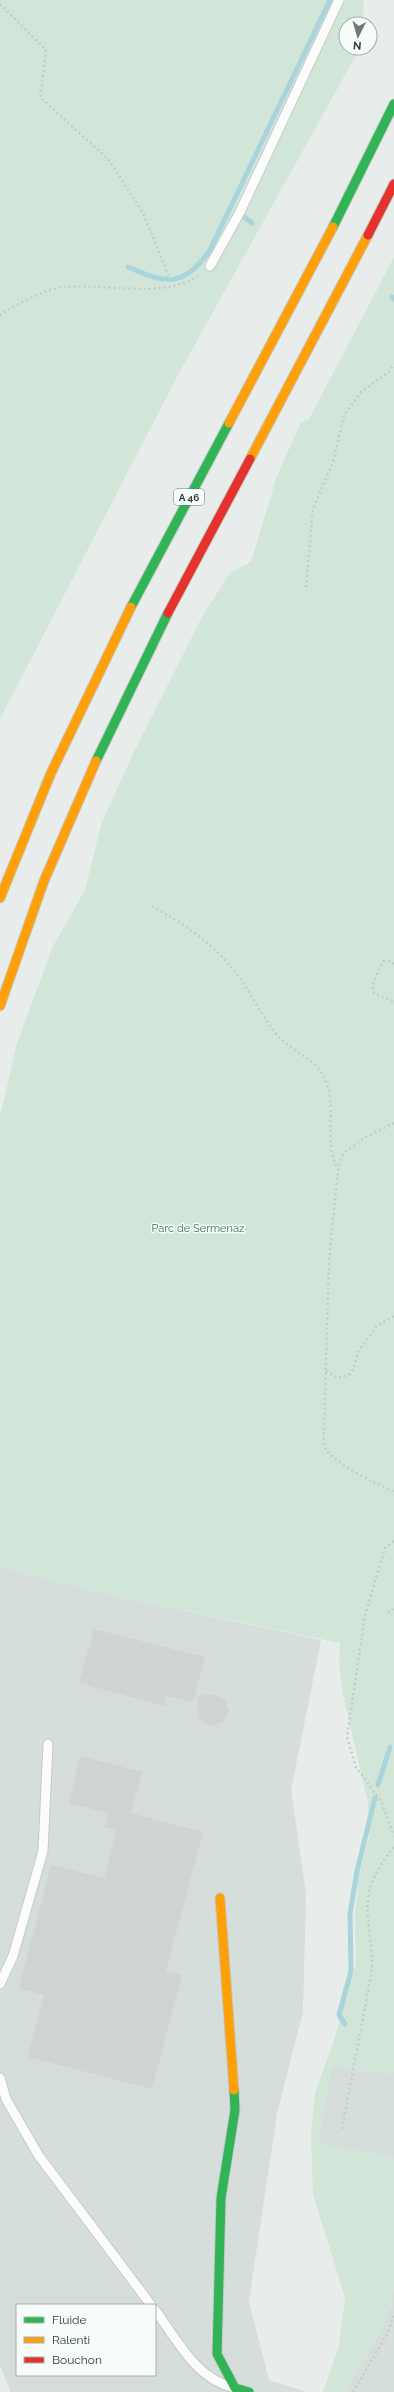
<svg xmlns="http://www.w3.org/2000/svg" width="394" height="2392" font-family="Raleway,sans-serif">
  <rect width="100%" height="100%" fill="#e8edeb"/>
  <!-- built -->
  <g fill="#d6dedb" fill-rule="evenodd">
    <path d="M0 1567 107 1594 321 1640 291 1790 306 1894 303 2012 277 2114 249 2301 269 2380 307 2392H11L0 2366ZM17 2305H155V2375H17Z"/>
    <path d="M331 2065 392 2074 394 2070V2158L318 2144Z"/>
    <path d="M394 2288V2392H345L378 2335 391 2305Z"/>
  </g>
  <!-- green -->
  <g fill="#d1e6d8">
    <path d="M0 0H364L362 24H346V48H360L178 375 0 719Z"/>
    <path d="M394 257V2070L392 2074 331 2065 318 2144 394 2158V2288C388 2326 364 2359 345 2392H323L339 2345 345 2298 313 2194 311 2136 315 2093 334 2040 356 1964 355 1916 358 1878 369 1836 368 1804 343 1694 339 1663 340 1643 107 1594 0 1567V1116L17 1043 53 946 85 890 102 822 134 752 203 615 230 573 251 562 277 476 301 422 309 419Z"/>
  </g>
  <g fill="none" stroke-linecap="round" stroke-linejoin="round">
    <!-- stream -->
    <g stroke="#a9d4db" stroke-width="5">
      <path d="M243 216 252 223"/>
      <path d="M128 267C167 284 183 288 210 250L330 0"/>
      <path d="M392 297 394 299"/>
      <path d="M378 1785 390 1747"/>
      <path d="M345 2024 339 2015 351 1971 350 1914 357 1871 375 1798"/>
    </g>
  </g>
  <!-- building -->
  <g fill="#cfd4d2">
    <path d="M94 1629 205 1657 193 1702 167 1696 165 1706 79 1683Z"/>
    <path d="M215 1694 224 1699 229 1710 223 1722 211 1726 204 1723 199 1717 197 1696Z"/>
    <path d="M80 1756 142 1772 131 1813 203 1832 166 1971 182 1975 152 2089 28 2057 44 1995 19 1988 51 1865 104 1878 116 1830 104 1827 108 1813 69 1803Z"/>
  </g>
  <g fill="none" stroke-linecap="round" stroke-linejoin="round">
    <defs>
      <g id="lane">
        <path d="M210 266 240 212 339 0"/>
        <path d="M0 1984 13 1956 43 1851 48 1744"/>
        <path d="M0 2078 6 2099 39 2156 151 2305"/>
        <path d="M155 2310C176 2338 196 2379 232 2387"/>
      </g>
      <g id="fast">
        <path d="M333 227 394 104"/>
        <path d="M131 607 229 423"/>
        <path d="M96 761 168 613"/>
        <path d="M234 2090 235 2110 221 2198 217 2354 235 2388 249 2392"/>
      </g>
      <g id="slow">
        <path d="M229 423 333 227"/>
        <path d="M250 459 368 235"/>
        <path d="M0 898 51 773 131 607"/>
        <path d="M0 1006 44 881 96 761"/>
        <path d="M220 1898 234 2090"/>
      </g>
      <g id="jam">
        <path d="M368 235 394 184"/>
        <path d="M168 613 250 459"/>
      </g>
    </defs>
    <!-- lane casing -->
    <use href="#lane" stroke="#c5cac8" stroke-width="11"/>
    <!-- fast casing -->
    <use href="#fast" stroke="#c3cbc8" stroke-width="11"/>
    <!-- slow casing -->
    <use href="#slow" stroke="#c3cbc8" stroke-width="11"/>
    <!-- jam casing -->
    <use href="#jam" stroke="#c3cbc8" stroke-width="11"/>
    <!-- path -->
    <g stroke="#c3ccca" stroke-width="2.5" stroke-dasharray="2 3" stroke-linecap="butt">
      <path d="M0 4 46 50 40 97 109 160 143 213 170 279"/>
      <path d="M0 315C14 305 48 288 64 287 104 283 168 300 200 274"/>
      <path d="M306 587 313 509 333 462 344 415 361 392 390 371 394 364"/>
      <path d="M152 906C185 925 213 943 237 974 252 994 262 1018 279 1037 291 1050 316 1060 324 1077 339 1106 322 1142 338 1169"/>
      <path d="M394 964 389 961H383L372 985 374 993 394 1002"/>
      <path d="M394 1123 364 1138 343 1154 338 1170 329 1259 324 1430C324 1434 323 1441 324 1445 330 1463 378 1484 394 1492"/>
      <path d="M326 1371 338 1378 350 1374 354 1368 358 1352 376 1327 394 1316"/>
      <path d="M394 1541 385 1548 365 1615 347 1737 356 1767 382 1803 394 1836"/>
      <path d="M388 1613 394 1608"/>
      <path d="M342 2129 372 1970C372 1913 353 1897 394 1847"/>
      <path d="M353 2392 387 2334 394 2316"/>
    </g>
    <!-- lane -->
    <use href="#lane" stroke="#fcfcfc" stroke-width="9"/>
    <!-- fast -->
    <use href="#fast" stroke="#30b455" stroke-width="9"/>
    <!-- slow -->
    <use href="#slow" stroke="#ff9f0a" stroke-width="9"/>
    <!-- jam -->
    <use href="#jam" stroke="#e5322d" stroke-width="9"/>
  </g>
  <g text-anchor="middle" dominant-baseline="central" stroke-width="3" stroke-linejoin="round" paint-order="stroke">
    <!-- shield labels -->
    <rect fill="#f7fbf9" stroke="#637a73" stroke-width="1" x="174" y="489" width="30" height="16" rx="3"/>
    <g font-size="10" font-weight="bold" fill="#24423a">
      <text x="189" y="497">A 46</text>
    </g>
    <!-- park labels -->
    <g font-size="11" fill="#2d7a4b" stroke="#f7fbf9">
      <text x="198" y="1228">Parc de Sermenaz</text>
    </g>
  </g>
  <!-- legend -->
  <rect x="16" y="2304" width="140" height="72" fill="#f7fbf9" stroke="#a3b1ad"/>
  <rect x="24" y="2317" width="20" height="6" fill="#30b455" stroke="#a3b1ad"/>
  <text x="52" y="2324" font-size="12" fill="#24423a">Fluide</text>
  <rect x="24" y="2337" width="20" height="6" fill="#ff9f0a" stroke="#a3b1ad"/>
  <text x="52" y="2344" font-size="12" fill="#24423a">Ralenti</text>
  <rect x="24" y="2357" width="20" height="6" fill="#e5322d" stroke="#a3b1ad"/>
  <text x="52" y="2364" font-size="12" fill="#24423a">Bouchon</text>
  <!-- north arrow -->
  <g transform="translate(358 36) rotate(185)"><circle r="19" fill="#f7fbf9" stroke="#a3b1ad"/>
  <path d="M0-3L7 15L0 10L-7 15Z" fill="#697e78"/>
  <text y="-6" font-size="11" font-weight="bold" text-anchor="middle" fill="#24423a">N</text>
  </g>
</svg>
